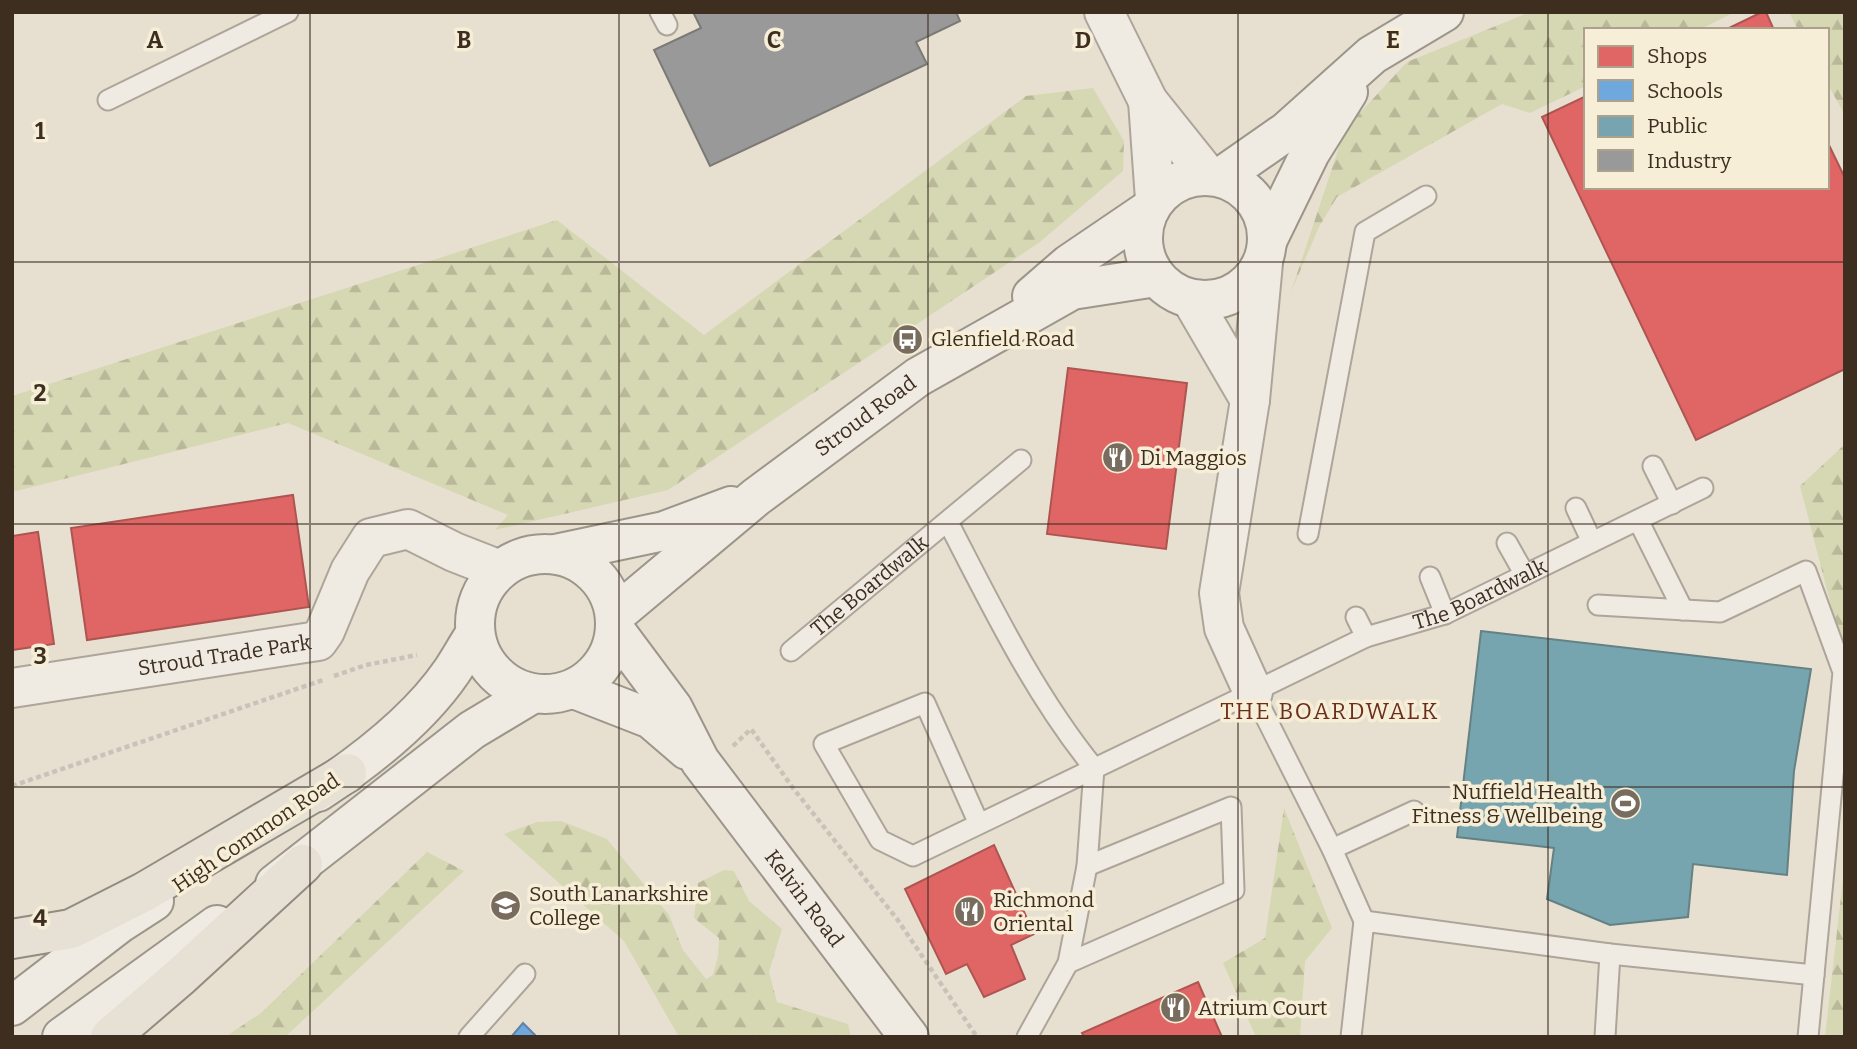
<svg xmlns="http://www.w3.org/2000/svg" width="1857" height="1049" font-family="Bitter,serif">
  <defs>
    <pattern id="forest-firs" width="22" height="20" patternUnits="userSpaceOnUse" patternTransform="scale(1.75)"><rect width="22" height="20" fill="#d6d7b3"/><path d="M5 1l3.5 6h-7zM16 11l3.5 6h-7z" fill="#b9b99a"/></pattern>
  </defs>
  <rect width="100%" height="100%" fill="#e7e0d1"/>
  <!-- forest -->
  <g fill="url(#forest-firs)">
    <path d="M1530 12H1735L1699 30H1586V86L1530 113 1502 104 1337 197 1319 227 1291 292 1345 129 1407 62Z"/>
    <path d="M1789 12H1845V115L1827 83V30H1798Z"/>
    <path d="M1093 88 1124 141 1123 171 1040 242 668 490 495 530 508 515 288 423 12 492V396L557 220 704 335 1026 96Z"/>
    <path d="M1845 444V659L1800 486Z"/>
    <path d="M1284 808 1332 928 1305 961 1300 1037H1256L1223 963 1265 938Z"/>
    <path d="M561 821 607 839 669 915 683 950 706 979 713 975 718 956 719 938 694 918 698 883 724 870 734 871 749 901 782 929 769 972 777 1002 848 1024 851 1037H679L624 941 504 834 537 822Z"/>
    <path d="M427 852 464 871 285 1037H225L261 1013Z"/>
    <path d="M1845 861V1037H1825Z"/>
  </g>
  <!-- shops -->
  <g fill="#e06666" stroke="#af5551" stroke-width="2">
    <path d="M1762 12H1766L1774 30H1725Z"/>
    <path d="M1586 96V187H1827V141L1845 178V369L1696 440 1542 117Z"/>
    <path d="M1068 368 1187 383 1166 549 1047 534Z"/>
    <path d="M293 495 309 607 87 640 71 528Z"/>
    <path d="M38 532 54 644 12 650V536Z"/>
    <path d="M994 845 1034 934 1011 945 1025 979 984 997 967 964 946 974 905 889Z"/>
    <path d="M1198 982 1222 1037H1084L1082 1033Z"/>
  </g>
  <!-- schools -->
  <path fill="#6fa8dc" stroke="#6083a4" stroke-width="2" d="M523 1023 537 1037H511Z"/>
  <!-- public -->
  <path fill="#76a5af" stroke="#658184" stroke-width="2" d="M1481 631 1811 669 1794 771 1787 875 1693 864 1688 917 1610 925 1547 899 1554 848 1457 837Z"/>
  <!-- industry -->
  <path fill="#999" stroke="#7d7975" stroke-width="2" d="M693 12H956L960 21 916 42 927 64 710 166 654 50 701 28Z"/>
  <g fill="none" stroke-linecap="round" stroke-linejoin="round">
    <defs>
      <g id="lane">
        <path d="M660 12 667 25"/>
        <path d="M108 100 288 12"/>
        <path d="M1653 466 1672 504"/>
        <path d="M1576 508 1592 542"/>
        <path d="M1638 520 1683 610"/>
        <path d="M948 522C992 607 1034 694 1094 768L1087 866 1068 963 1027 1037"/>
        <path d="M1308 534 1365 232 1426 196"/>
        <path d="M1507 543 1525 575"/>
        <path d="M1430 577 1445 614"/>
        <path d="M1598 605 1720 612 1806 571 1843 672 1808 1037"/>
        <path d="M1356 617 1366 637"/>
        <path id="s1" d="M791 651 1021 460"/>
        <path d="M979 824 925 703 824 744 880 840 913 856 1253 692"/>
        <path d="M1332 849 1414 811"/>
        <path id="s2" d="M1364 921 1332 849 1253 692 1366 637 1445 614 1703 488"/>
        <path d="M1068 963 1234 890 1231 807 1087 866"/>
        <path d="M469 1037 525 974"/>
        <path d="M1351 1037 1364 921 1610 954 1814 975"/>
        <path d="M1605 1037 1610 954"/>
      </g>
      <g id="street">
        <path d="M1104 12 1148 101 1208 176"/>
        <path d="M1148 101 1155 200"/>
        <path d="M1191 299 1250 400"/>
        <path id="s3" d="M12 688 318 641 325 631 350 571 371 538 408 529 454 552 500 570"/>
        <path d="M1253 692 1224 628 1219 593 1250 400 1263 263"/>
      </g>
      <g id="secondary">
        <circle cx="1205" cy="238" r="62"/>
        <path d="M1221 177 1287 131 1372 55 1444 12"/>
        <path d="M1268 239 1310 153 1348 92"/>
        <path d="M1032 296 1069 264 1150 209"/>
        <circle cx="545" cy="624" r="70"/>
        <path d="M555 554 664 531 731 506"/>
        <path id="s4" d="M615 615 756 497 918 377 1072 290 1156 277"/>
        <path id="s5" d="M615 630 673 708 700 761 909 1037"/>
        <path d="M574 689 651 719 687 750"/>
        <path d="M318 792C365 761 420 718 452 671 460 659 467 646 475 634"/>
        <path d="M275 884 472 730 532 694"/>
        <path d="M12 1006 120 923 154 901"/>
        <path d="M62 1037 217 925"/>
      </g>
      <g id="primary">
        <path d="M12 939 71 929 144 892 347 773"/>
        <path d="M110 1037 181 976 303 864"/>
      </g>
    </defs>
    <!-- lane casing -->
    <use href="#lane" stroke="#ada599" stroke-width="23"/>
    <!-- street casing -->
    <use href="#street" stroke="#ada599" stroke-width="42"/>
    <!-- secondary casing -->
    <use href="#secondary" stroke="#9c958a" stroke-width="42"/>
    <!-- primary casing -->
    <use href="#primary" stroke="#928b80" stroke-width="42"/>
    <!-- path -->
    <g stroke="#c8c2b9" stroke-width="4.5" stroke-dasharray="5 3.5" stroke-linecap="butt">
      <path d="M334 676 366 665 417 655"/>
      <path d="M733 746 751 729 793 788 897 919 977 1037"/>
      <path d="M12 786 323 680"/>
    </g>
    <!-- lane -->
    <use href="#lane" stroke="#efebe3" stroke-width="19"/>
    <!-- street -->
    <use href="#street" stroke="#efebe3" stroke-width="38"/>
    <!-- secondary -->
    <use href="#secondary" stroke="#efebe3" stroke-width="38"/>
    <!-- primary -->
    <use href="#primary" stroke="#e6e1d4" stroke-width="38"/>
  </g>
  <!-- grid -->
  <path fill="none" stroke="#3d2e20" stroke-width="2" stroke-opacity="0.55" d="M310 12V1037M619 12V1037M928 12V1037M1238 12V1037M1548 12V1037M12 262H1845M12 524H1845M12 787H1845"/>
  <!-- icons -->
  <defs>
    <symbol id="bus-disc" viewBox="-11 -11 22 22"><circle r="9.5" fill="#786c5e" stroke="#f7eed8"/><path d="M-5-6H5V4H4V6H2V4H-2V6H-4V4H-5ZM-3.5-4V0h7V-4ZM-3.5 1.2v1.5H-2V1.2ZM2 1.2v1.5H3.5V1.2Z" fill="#fff"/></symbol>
    <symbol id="restaurant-disc" viewBox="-11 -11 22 22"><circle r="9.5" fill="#786c5e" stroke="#f7eed8"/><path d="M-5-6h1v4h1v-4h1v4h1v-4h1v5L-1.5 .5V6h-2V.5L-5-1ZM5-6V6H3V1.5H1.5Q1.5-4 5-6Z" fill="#fff"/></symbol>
    <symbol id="stadium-disc" viewBox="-11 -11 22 22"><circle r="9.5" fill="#786c5e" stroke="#f7eed8"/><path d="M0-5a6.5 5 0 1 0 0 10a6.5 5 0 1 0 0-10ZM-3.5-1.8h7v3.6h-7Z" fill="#fff"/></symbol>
    <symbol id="university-disc" viewBox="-11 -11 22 22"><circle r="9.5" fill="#786c5e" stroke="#f7eed8"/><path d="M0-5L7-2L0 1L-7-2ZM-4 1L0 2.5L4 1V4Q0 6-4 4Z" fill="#fff"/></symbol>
  </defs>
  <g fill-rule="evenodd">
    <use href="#bus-disc" x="890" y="322" width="35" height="35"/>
    <use href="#restaurant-disc" x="1100" y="440" width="35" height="35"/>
    <use href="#stadium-disc" x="1608" y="786" width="35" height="35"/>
    <use href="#university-disc" x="488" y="888" width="35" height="35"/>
    <use href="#restaurant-disc" x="952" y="894" width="35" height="35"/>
    <use href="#restaurant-disc" x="1158" y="990" width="35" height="35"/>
  </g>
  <g text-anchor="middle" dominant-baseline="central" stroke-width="7" stroke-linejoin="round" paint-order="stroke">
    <!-- poi labels -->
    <g font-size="21" fill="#3d2e20" stroke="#f7eed8" text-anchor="start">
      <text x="931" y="339">Glenfield Road</text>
      <text x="1140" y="458">Di Maggios</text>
      <text x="1603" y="792" text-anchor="end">Nuffield Health<tspan x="1603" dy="24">Fitness &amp; Wellbeing</tspan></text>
      <text x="529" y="894">South Lanarkshire<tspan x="529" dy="24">College</tspan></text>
      <text x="993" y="900">Richmond<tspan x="993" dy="24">Oriental</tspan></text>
      <text x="1198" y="1008">Atrium Court</text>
    </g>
    <!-- street labels -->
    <g font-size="21" fill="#3d2e20" stroke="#f7eed8">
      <text stroke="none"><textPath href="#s4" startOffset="320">Stroud Road</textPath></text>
      <text stroke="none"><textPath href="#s1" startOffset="102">The Boardwalk</textPath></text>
      <text stroke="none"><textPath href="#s2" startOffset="502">The Boardwalk</textPath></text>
      <text stroke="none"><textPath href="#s3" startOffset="215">Stroud Trade Park</textPath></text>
      <text transform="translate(256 833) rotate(-34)">High Common Road</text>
      <text stroke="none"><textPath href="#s5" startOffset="329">Kelvin Road</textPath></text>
    </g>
    <!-- neighbourhood labels -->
    <g font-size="23" letter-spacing="2" fill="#6b2e1e" stroke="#f7eed8">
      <text x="1330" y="711">THE BOARDWALK</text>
    </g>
  </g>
  <g font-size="23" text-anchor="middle" font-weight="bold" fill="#3d2e20" stroke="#f7eed8" stroke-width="7" stroke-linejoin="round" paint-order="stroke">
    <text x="155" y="48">A</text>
    <text x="464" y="48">B</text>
    <text x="774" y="48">C</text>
    <text x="1083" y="48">D</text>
    <text x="1393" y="48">E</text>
    <text x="40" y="139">1</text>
    <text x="40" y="401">2</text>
    <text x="40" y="664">3</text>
    <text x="40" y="926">4</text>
  </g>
  <!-- border -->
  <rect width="1857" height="1049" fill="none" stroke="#3d2e20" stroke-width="28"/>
  <!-- legend -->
  <rect x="1584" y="28" width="245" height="161" fill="#f7eed8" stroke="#ada18e" stroke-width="2"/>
  <rect x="1598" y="46" width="35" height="21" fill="#e06666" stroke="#ada18e" stroke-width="2"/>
  <text x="1647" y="63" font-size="21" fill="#3d2e20">Shops</text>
  <rect x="1598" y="80" width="35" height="21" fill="#6fa8dc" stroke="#ada18e" stroke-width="2"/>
  <text x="1647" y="98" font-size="21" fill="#3d2e20">Schools</text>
  <rect x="1598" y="116" width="35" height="21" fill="#76a5af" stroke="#ada18e" stroke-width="2"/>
  <text x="1647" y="133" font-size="21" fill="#3d2e20">Public</text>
  <rect x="1598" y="150" width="35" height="21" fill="#999999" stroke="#ada18e" stroke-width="2"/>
  <text x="1647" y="168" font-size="21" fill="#3d2e20">Industry</text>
</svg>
